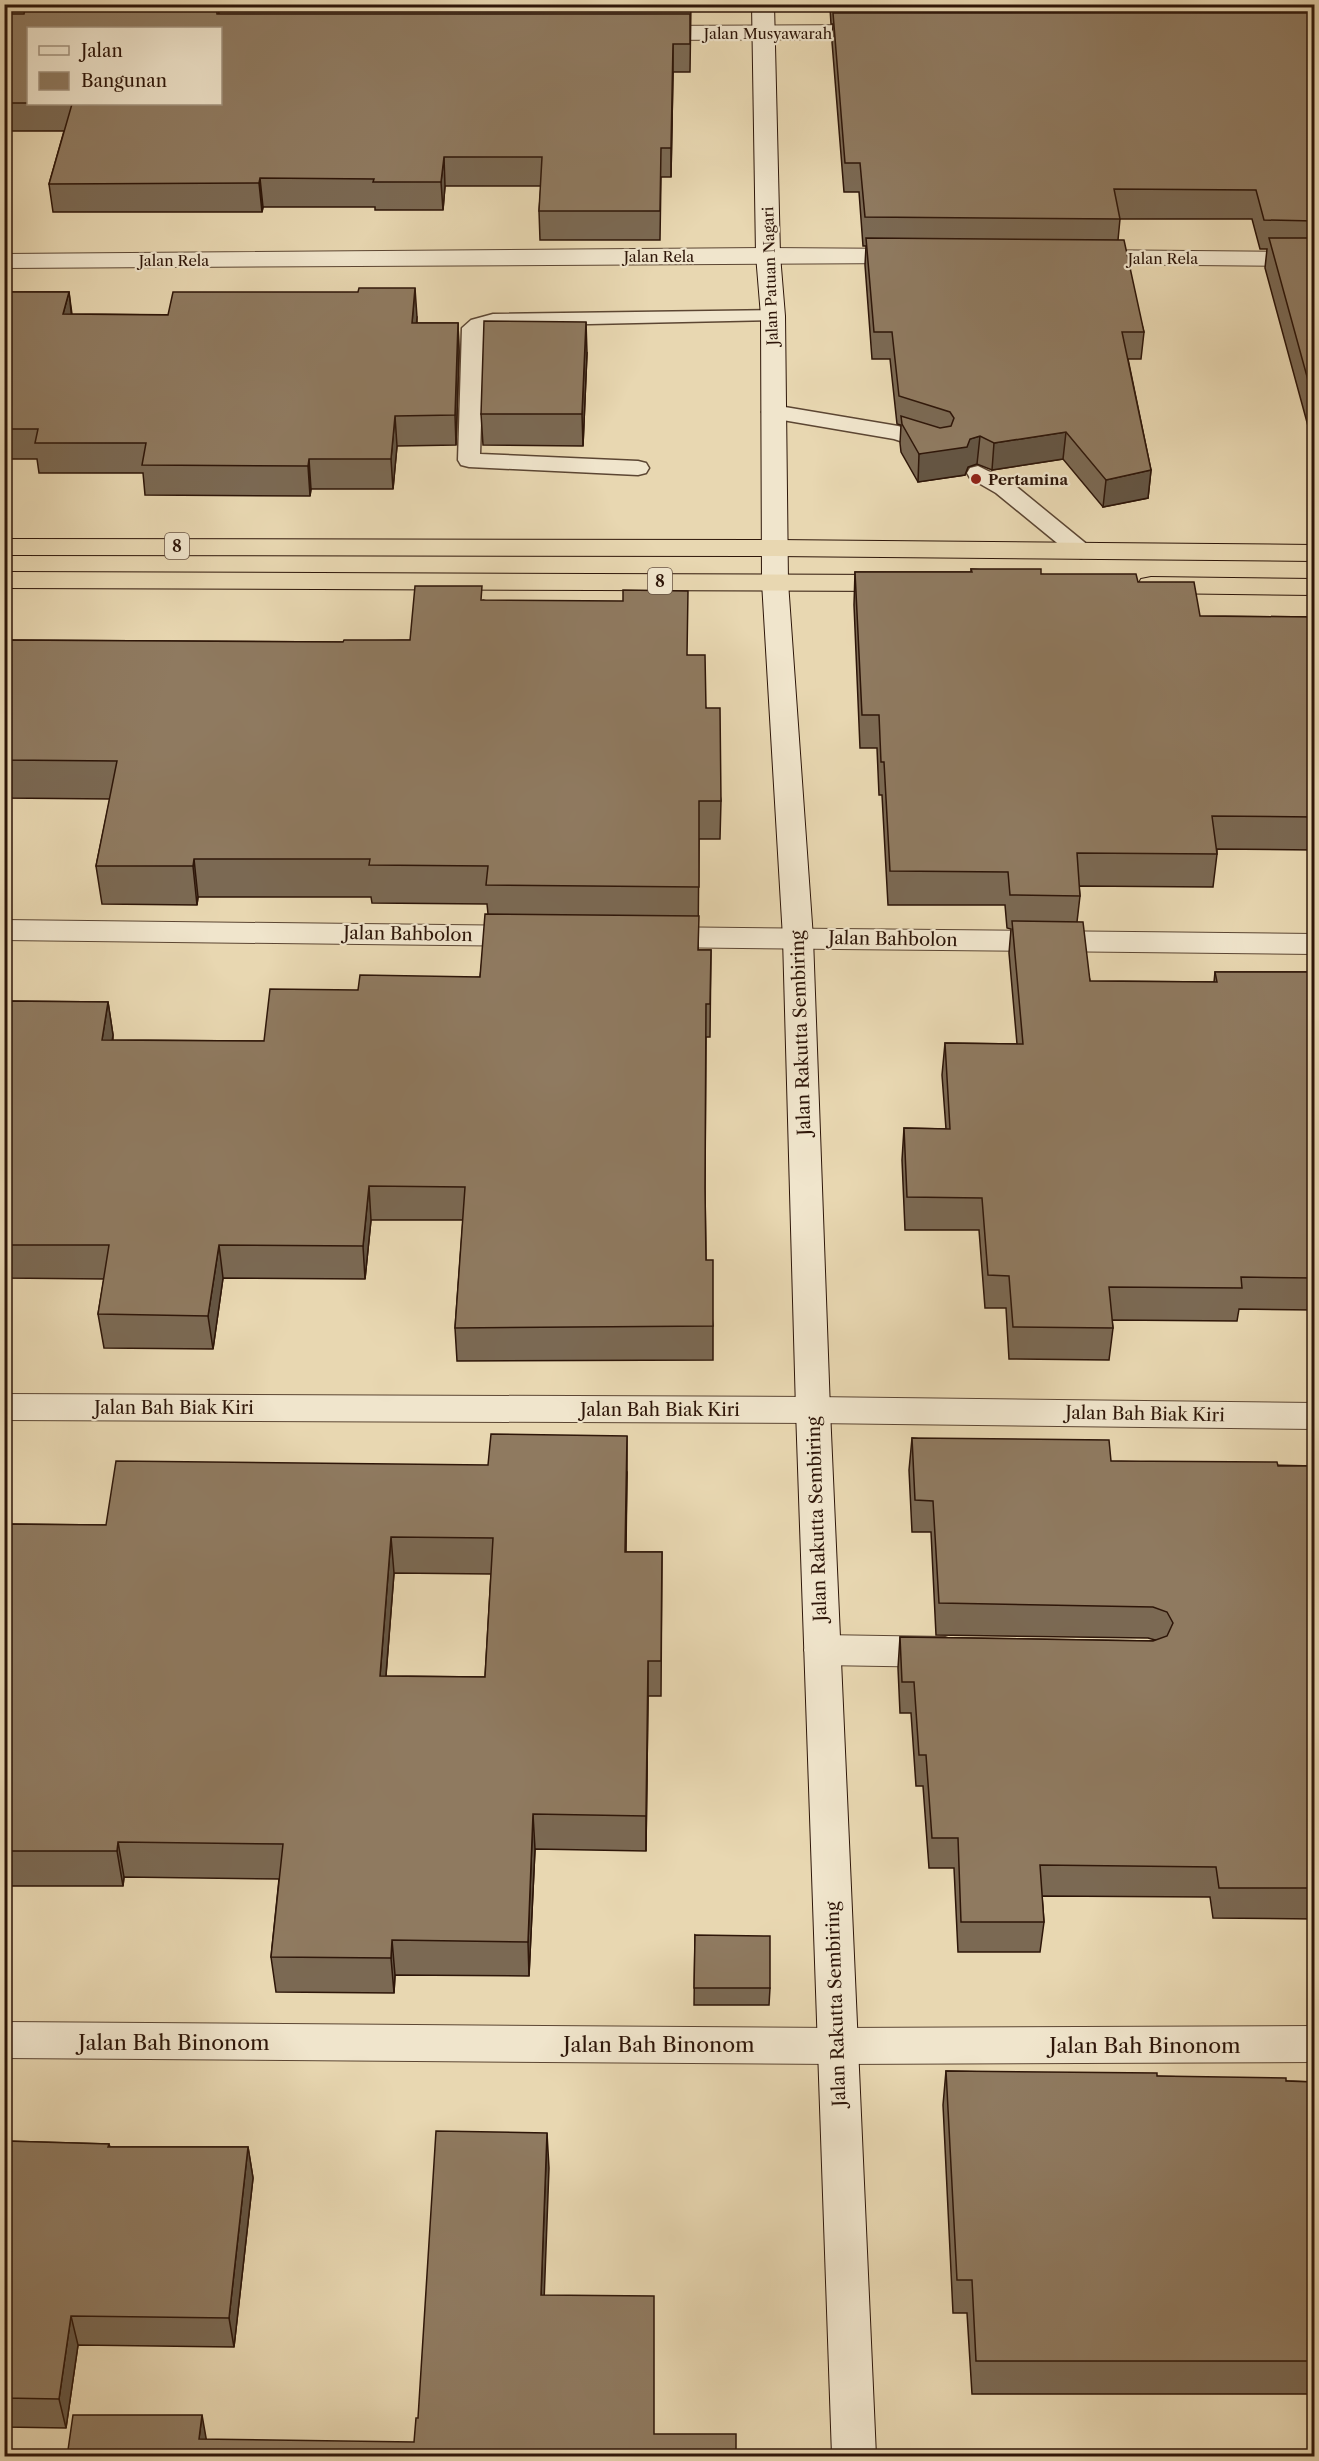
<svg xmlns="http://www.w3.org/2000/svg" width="1319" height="2461" font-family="'Libre Caslon Text',serif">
  <rect width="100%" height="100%" fill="#e8d7b1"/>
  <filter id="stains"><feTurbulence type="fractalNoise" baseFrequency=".00333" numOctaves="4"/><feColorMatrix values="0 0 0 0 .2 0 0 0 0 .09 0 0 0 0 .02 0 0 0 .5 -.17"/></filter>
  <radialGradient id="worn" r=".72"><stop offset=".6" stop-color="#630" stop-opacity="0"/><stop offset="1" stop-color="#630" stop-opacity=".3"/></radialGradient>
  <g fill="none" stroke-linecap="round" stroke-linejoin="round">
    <defs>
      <g id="service">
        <path d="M773 310 780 312 784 316 780 320 494 326 484 330 480 454 638 461 646 463 649 468 646 473 638 475 469 467 461 465 458 460 462 328 471 320 493 314Z"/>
        <path d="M773 405 898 426 945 441 948 446 945 451 937 453 894 439 765 417 762 412 765 407Z"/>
        <path d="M978 466 1012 483 1089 546 1092 551 1089 556 1081 558 1073 556 996 493 970 478 967 473 970 468Z"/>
      </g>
      <g id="minor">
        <path d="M879 25 887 27 890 32 887 37 879 39 645 40 637 38 634 33 637 28 645 26Z"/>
        <path d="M768 248 909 249 917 251 921 256 917 261 909 263 4 268V254Z"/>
        <path d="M1083 250 1314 252V266L1083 264 1075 262 1071 257 1075 252Z"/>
        <path d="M4 920 528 926 539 929 543 936 539 943 528 946 4 940Z"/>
        <path d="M654 927 1314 934V954L654 947 643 944 639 937 643 930Z"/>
        <path d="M4 1394 813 1397 1314 1403V1429L813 1423 4 1420Z"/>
        <path d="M822 1635 945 1637 958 1642 963 1652 958 1662 945 1667 822 1665 809 1660 804 1650 809 1640Z"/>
        <path d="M4 2022 837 2028 1314 2026V2062L837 2064 4 2058Z"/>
      </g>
      <path id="secondary" d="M752 4H774L780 255 785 316 788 582 813 938 830 1410 876 2456H832L796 1410 783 938 762 582 761 316 756 255Z"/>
      <g id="trunk">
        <path d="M4 539 775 540 1314 545V561L775 556 4 555Z"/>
        <path d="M4 572 899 575 909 577 912 583 909 589 899 591 4 588Z"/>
        <path d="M1151 577 1314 579V595L1151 593 1141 591 1138 585 1141 579Z"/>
      </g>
    </defs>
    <!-- service casing -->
    <use href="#service" stroke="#5c4633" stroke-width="3"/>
    <!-- minor casing -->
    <use href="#minor" stroke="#5c4633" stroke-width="2"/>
    <!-- secondary casing -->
    <use href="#secondary" stroke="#2e1609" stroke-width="2"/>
    <!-- trunk casing -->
    <use href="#trunk" stroke="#2e1609" stroke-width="2"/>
    <!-- service -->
    <use href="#service" fill="#f0e5cc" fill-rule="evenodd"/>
    <!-- minor -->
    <use href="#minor" fill="#f0e5cc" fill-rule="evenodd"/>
    <!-- secondary -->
    <use href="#secondary" fill="#f0e5cc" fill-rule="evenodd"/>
    <!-- trunk -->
    <use href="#trunk" fill="#e8d7b1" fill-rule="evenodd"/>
  </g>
  <!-- wall -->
  <g fill="#7b6953" stroke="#2e1609" stroke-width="1.5" fill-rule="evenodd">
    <path d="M4 4H691L690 72H673L671 177H661L660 240H540L539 211 541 186H445L443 210H375V207H263L262 212H53L49 184 64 131H4Z"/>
    <path d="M823 4H1314V448L1265 268 1267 249H1260L1252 219H1120L1118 240 1144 332 1141 359H1128L1151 470 1148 498 1103 507 1063 459 992 470 977 464 968 467 965 475 918 482 901 452 900 443 901 425 897 424 890 359H872L865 265 866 246H863L859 192H844L832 42 833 24H831L830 8H824Z"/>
    <path d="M4 292H69L72 314 417 317V323H458L459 352 456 445 397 446 393 489H311L310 496 145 495 143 473H39L37 459H4Z"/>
    <path d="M587 353 583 446 483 445 481 414Z"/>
    <path d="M971 569 1138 582 1200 616 1314 617V850L1217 849V854L1213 887 1079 886 1080 896 1077 922 1090 981 1214 982 1215 972H1314V1310L1239 1309 1237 1321 1112 1320 1113 1328 1109 1360 1009 1359 1006 1308H985L979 1230H905L902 1160 904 1128 946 1129 942 1075 945 1043 1017 1044 1009 953 1011 929 1007 928 1005 905H888L882 795H879L877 748H860L854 605 855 572H971Z"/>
    <path d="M483 600 687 655 706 708 721 801 720 839H699L698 950H711L710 1037H706L705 1188 706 1260 713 1326V1360L457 1361 455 1328 463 1220H371L365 1279 223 1278 213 1349 104 1348 98 1314 104 1279 4 1278V1001L108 1002 113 1035V1040L264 1041 358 990 480 977 488 914 487 904 372 903 371 897H198L197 905 102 904 96 866 110 799 4 798V640L343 642 410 640Z"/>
    <path d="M912 1438 1111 1461 1314 1466V1919L1213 1918 1210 1897 1042 1896 1044 1922 1040 1952H958L954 1868H929L923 1786H916L911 1713H900L898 1668 900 1637 1153 1641 1155 1640 1148 1638 936 1635 931 1532H912L909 1470Z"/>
    <path d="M627 1472 626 1552H662L661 1696H648L646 1851 535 1849 529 1976 395 1975 394 1993 276 1992 271 1957 279 1879 124 1877 123 1886H4V1524L106 1525ZM394 1573 491 1574 485 1677 386 1676Z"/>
    <path d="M695 1935 770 1988 769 2005H694Z"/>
    <path d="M946 2071 1157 2076 1314 2082V2394H972L967 2313H953L943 2105Z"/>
    <path d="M4 2141 109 2144 110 2147H248L253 2178 234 2347 78 2345 66 2428 4 2427Z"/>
  </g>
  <!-- shaded-wall -->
  <g fill="#645543" stroke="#2e1609" stroke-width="1.5">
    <path d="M207 4H218L220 24Z"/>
    <path d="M673 44V72L671 177V148Z"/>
    <path d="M444 157 445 186 443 210 441 182Z"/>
    <path d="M260 178 263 207 262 212 259 183Z"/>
    <path d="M415 288 417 317 414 352 412 323Z"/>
    <path d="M69 292 72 321 63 314Z"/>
    <path d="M586 322 587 353 583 446 582 414Z"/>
    <path d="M458 323 459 352 456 445 455 415Z"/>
    <path d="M395 416 397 446 393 489 391 459Z"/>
    <path d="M1066 432 1063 459 992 470 994 443Z"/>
    <path d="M980 436 977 464 968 467 965 475 918 482 919 454Z"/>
    <path d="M309 459 311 489 310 496 308 466Z"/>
    <path d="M1151 470 1148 498 1103 507 1106 480Z"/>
    <path d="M4 599 6 608 4 614Z"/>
    <path d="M194 859 198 897 197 905 193 866Z"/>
    <path d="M108 1002 113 1035 107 1073 102 1040Z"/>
    <path d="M369 1186 371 1220 365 1279 363 1246Z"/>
    <path d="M219 1245 223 1278 213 1349 208 1316Z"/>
    <path d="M627 1436V1472L625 1588V1552Z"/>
    <path d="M391 1537 394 1573 383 1712 380 1676Z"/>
    <path d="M648 1661V1696L646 1851V1816Z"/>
    <path d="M533 1814 535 1849 529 1976 528 1942Z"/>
    <path d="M118 1842 124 1877 123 1886 117 1851Z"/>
    <path d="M392 1940 395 1975 394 1993 391 1958Z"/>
    <path d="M547 2133 549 2168 543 2329 541 2295Z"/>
    <path d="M248 2147 253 2178 234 2347 229 2318Z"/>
    <path d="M71 2316 78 2345 66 2428 59 2399Z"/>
    <path d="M202 2415 208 2449 199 2439Z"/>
  </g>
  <!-- building -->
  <g fill="#8f7a60" stroke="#2e1609" stroke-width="1.5" fill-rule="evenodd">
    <path d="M26 4H216L217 14H690V44H673L671 148H661L660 211H539L542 157H444L441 182H373L374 179 260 178 259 183 49 184 72 104H220V28H28V103H4V14H24Z"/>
    <path d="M833 13H1314V221L1264 220 1256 190 1114 189 1120 219 865 217 860 163H845Z"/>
    <path d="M866 238 1124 240 1144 332H1122L1151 470 1106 480 1066 432 994 443 980 436 970 439 967 447 919 454 902 424 901 416 940 428 951 426 954 418 950 412 899 396 892 332H874Z"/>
    <path d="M1269 238H1314V402Z"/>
    <path d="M359 288H415L412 323H458L455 415 395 416 391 459H309L308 466 142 465 146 443H35L38 429H4V292H69L63 314 168 315 173 292H358Z"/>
    <path d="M484 321 586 322 582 414H481Z"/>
    <path d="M971 569H1041V574H1136L1138 582H1194L1200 616 1314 617V817L1212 816 1217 854 1077 853 1080 896 1010 895 1008 872 890 871 884 762H881L879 715H862L855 572H972Z"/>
    <path d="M415 586H482L481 600 623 601V590L688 591 687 655H705L706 708H720L721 801H699V887L486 885 488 866 369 865 370 859H194L193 866H96L117 761 4 760V640L343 642 344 640H410Z"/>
    <path d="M485 914 699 916 698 950H711L710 1004H706L705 1188 706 1260H713V1326L455 1328 465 1187 369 1186 363 1246 219 1245 208 1316 98 1314 109 1245H4V1001L108 1002 102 1040 264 1041 270 989 358 990 360 975 480 977Z"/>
    <path d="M1012 921 1083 922 1090 981 1217 982 1215 972H1314V1278L1241 1277 1242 1288 1109 1287 1113 1328 1013 1327 1009 1276 988 1275 982 1198 907 1197 904 1128 950 1129 945 1043 1023 1044Z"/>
    <path d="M491 1434 627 1436 625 1552H662L661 1661H648L646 1816 533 1814 528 1942 392 1940 391 1958 271 1957 283 1844 118 1842 117 1851H4V1524L106 1525 116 1461 488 1465ZM391 1537 493 1538 485 1677 380 1676Z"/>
    <path d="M912 1438 1109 1440 1111 1461 1277 1462 1278 1466H1314V1888H1219L1216 1867 1040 1865 1044 1922H961L958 1838H932L926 1755H919L914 1682H902L900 1637 1153 1641 1167 1636 1173 1623 1167 1612 1153 1607 939 1603 933 1501 915 1500Z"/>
    <path d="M695 1935 770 1936V1988H694Z"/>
    <path d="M946 2071 1157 2073V2076L1286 2078V2081L1314 2082V2361H976L972 2280H957Z"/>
    <path d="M436 2131 547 2133 541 2295 654 2296V2434H736V2457H67L73 2415H202L199 2439 414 2442 416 2418H418Z"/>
    <path d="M4 2141 109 2144 108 2147H248L229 2318 71 2316 59 2399 4 2398Z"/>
    <path d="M985 2452 1286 2457H985Z"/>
  </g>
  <!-- markers -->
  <circle fill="#8f2418" stroke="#f0e5cc" stroke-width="2" cx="976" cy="479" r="6"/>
  <g text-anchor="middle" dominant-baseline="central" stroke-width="4.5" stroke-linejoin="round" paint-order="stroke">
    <!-- far-street labels -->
    <g font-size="15" fill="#2e1609" stroke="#f0e5cc">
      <text x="768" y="33">Jalan Musyawarah</text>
      <text x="659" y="256">Jalan Rela</text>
      <text x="1163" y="258">Jalan Rela</text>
      <text x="174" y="260">Jalan Rela</text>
      <text transform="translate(770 276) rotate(-92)">Jalan Patuan Nagari</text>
    </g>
    <!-- far-poi labels -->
    <g font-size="15" font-weight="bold" fill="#2e1609" stroke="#f0e5cc" text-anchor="start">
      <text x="988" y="479">Pertamina</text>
    </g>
    <!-- shield labels -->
    <g fill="#f0e5cc" stroke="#685444" stroke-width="1.5">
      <rect x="165" y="533" width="24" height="26" rx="4.5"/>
      <rect x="648" y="568" width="24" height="26" rx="4.5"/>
    </g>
    <g font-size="16" font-weight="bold" fill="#2e1609">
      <text x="177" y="546">8</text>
      <text x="660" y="581">8</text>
    </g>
    <!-- street labels -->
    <g font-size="18" fill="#2e1609" stroke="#f0e5cc">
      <text transform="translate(408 934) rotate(1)">Jalan Bahbolon</text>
      <text transform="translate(893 939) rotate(1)">Jalan Bahbolon</text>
      <text transform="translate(801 1033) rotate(-92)">Jalan Rakutta Sembiring</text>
      <text x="174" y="1408">Jalan Bah Biak Kiri</text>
      <text x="660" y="1410">Jalan Bah Biak Kiri</text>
      <text transform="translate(1145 1414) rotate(1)">Jalan Bah Biak Kiri</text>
      <text transform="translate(817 1519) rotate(-92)">Jalan Rakutta Sembiring</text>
      <text transform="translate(836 2004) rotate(-92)">Jalan Rakutta Sembiring</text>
    </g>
    <!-- near-street labels -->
    <g font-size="21" fill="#2e1609" stroke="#f0e5cc">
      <text x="174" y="2042">Jalan Bah Binonom</text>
      <text x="659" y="2044">Jalan Bah Binonom</text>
      <text x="1145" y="2045">Jalan Bah Binonom</text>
    </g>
  </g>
  <!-- margin -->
  <rect width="1319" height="2461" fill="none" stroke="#e8d7b1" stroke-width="24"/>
  <rect x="6" y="6" width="1307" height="2449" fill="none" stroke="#2e1609" stroke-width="3"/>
  <rect x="12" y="12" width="1295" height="2437" fill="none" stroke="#2e1609" stroke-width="1.5"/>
  <!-- legend -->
  <rect x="27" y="27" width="195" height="78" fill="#f0e5cc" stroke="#a2927e" stroke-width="1.5"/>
  <rect x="39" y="46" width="30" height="9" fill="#f0e5cc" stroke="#a2927e" stroke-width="1.5"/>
  <text x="81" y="57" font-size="18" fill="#2e1609">Jalan</text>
  <rect x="39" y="72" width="30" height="18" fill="#8f7a60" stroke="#a2927e" stroke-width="1.5"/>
  <text x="81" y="87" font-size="18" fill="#2e1609">Bangunan</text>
  <rect width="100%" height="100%" filter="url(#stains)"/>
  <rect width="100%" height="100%" fill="url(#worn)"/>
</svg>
